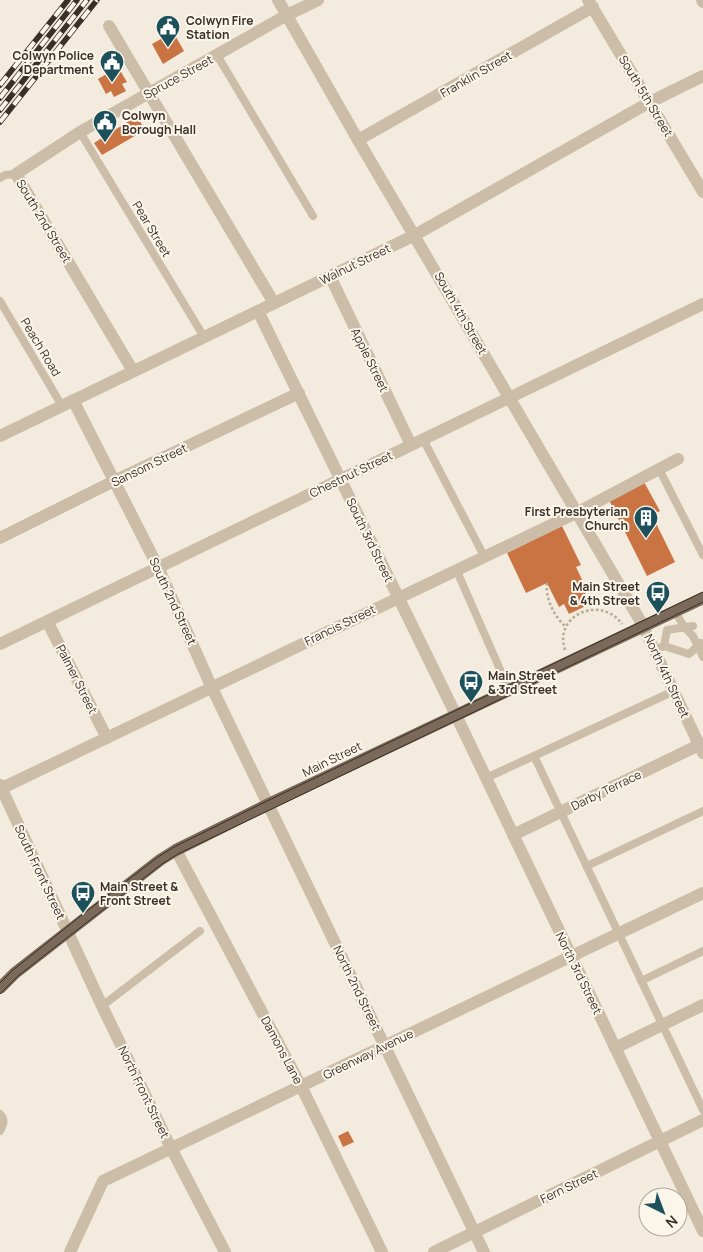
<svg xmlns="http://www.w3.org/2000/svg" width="703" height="1252" font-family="Manrope,sans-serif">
  <rect width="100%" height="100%" fill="#f3ebdd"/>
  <!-- building -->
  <g fill="#ca7444">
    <path d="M173 32 184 51 163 64 152 44Z"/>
    <path d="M118 67 127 82 122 84 126 91 114 97 111 91 106 94 98 79Z"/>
    <path d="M137 116 145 130 102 155 94 143Z"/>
    <path d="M644 482 660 511 652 515 675 562 647 576 609 500Z"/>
    <path d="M562 526 581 565 576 567 588 592 583 595 588 605 569 614 564 604 559 607 547 583 526 593 507 553Z"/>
    <path d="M348 1131 354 1142 343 1147 338 1136Z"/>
  </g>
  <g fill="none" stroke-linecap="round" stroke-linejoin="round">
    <!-- path -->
    <g stroke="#b8a792" stroke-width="2.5" stroke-dasharray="2.5 2.5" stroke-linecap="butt">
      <path d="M547 583C545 598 554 616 565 626"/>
      <path d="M565 650C553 614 602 595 622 624"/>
    </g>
    <!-- lane -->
    <g stroke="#ccbda8" stroke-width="8">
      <path d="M217 55 313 216"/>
      <path d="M80 132 204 337"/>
      <path d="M0 178 5 175 16 174"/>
      <path d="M0 301 62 406"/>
      <path d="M423 439 484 556"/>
      <path d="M659 469 703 555"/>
      <path d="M456 569 509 690"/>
      <path d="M675 612 685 628 693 636 703 657"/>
      <path d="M664 646 667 630 693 626"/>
      <path d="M655 650 664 646 689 654 701 643"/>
      <path d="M534 756 674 691"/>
      <path d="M486 778 534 756 703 1110"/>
      <path d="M587 866 703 811"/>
      <path d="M641 981 703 951"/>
      <path d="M102 1006 200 931"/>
      <path d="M0 1114C6 1120 3 1125 0 1131"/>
    </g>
    <!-- street -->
    <g stroke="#ccbda8" stroke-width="12">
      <path d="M278 0 358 140 641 622 703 753"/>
      <path d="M588 0 703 192"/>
      <path d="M702 0 703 2"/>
      <path d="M109 26 274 303"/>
      <path d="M358 140 593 7"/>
      <path d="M330 276 411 445"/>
      <path d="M258 311 454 711 703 1231"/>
      <path d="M133 371 16 174 80 132 287 15 318 0"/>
      <path d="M73 400 158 567 212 688 484 1252"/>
      <path d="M0 436 415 235 650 102 703 76"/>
      <path d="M0 538 114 481 299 393"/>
      <path d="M47 621 107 738"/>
      <path d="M0 644 703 304"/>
      <path d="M0 785 102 1006 171 1148 225 1252"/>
      <path d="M0 789 578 512 678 459"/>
      <path d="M513 835 699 745"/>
      <path d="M176 850 301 1086 382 1252"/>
      <path d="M615 1048 703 1005"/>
      <path d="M70 1252 103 1181 703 893"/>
      <path d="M434 1252 703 1120"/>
    </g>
    <!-- primary -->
    <path stroke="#7b6959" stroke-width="12" d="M0 988 15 973 160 860 176 850 269 804 703 598"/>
    <!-- tram -->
    <g stroke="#393029" stroke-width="1">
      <path d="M0 983 13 970 83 914 158 857 174 847 267 801 703 592"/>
      <path d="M0 994 18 976 162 864 178 854 703 602"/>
    </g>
    <defs>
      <g id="rail">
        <path d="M0 85 68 0"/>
        <path d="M0 98 77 0"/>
        <path d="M0 110 87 0"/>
        <path d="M0 122 97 0"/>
      </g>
    </defs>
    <!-- rail casing -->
    <use href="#rail" stroke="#393029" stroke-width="5.5"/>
    <!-- rail -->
    <use href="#rail" stroke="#fbf5ea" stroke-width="4" stroke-dasharray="11" stroke-linecap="butt"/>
  </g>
  <!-- icons -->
  <defs>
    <symbol id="civic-pin" viewBox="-11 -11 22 30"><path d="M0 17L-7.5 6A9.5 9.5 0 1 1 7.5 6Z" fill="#1c515c" stroke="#fbf5ea"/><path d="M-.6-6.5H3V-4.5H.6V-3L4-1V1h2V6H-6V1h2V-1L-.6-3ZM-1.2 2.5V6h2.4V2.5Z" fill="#fff"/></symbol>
    <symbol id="building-pin" viewBox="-11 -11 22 30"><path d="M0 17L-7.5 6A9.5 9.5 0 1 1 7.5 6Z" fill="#1c515c" stroke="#fbf5ea"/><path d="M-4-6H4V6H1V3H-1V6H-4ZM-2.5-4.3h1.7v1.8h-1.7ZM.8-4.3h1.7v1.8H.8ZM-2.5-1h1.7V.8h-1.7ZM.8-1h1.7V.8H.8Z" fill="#fff"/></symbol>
    <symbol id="bus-pin" viewBox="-11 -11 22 30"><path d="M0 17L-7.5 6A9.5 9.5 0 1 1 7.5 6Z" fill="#1c515c" stroke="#fbf5ea"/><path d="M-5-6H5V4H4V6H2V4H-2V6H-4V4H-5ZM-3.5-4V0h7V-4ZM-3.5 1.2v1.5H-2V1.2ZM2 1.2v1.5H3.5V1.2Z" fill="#fff"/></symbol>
  </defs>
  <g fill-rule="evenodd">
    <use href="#civic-pin" x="154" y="13" width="28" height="38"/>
    <use href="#civic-pin" x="98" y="48" width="28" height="38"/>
    <use href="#civic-pin" x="91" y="108" width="28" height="38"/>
    <use href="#building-pin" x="632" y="504" width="28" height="38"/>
    <use href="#bus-pin" x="644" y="579" width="28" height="38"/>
    <use href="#bus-pin" x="457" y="668" width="28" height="38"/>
    <use href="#bus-pin" x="69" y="879" width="28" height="38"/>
  </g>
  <g text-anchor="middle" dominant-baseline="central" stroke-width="4" stroke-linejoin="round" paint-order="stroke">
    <!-- poi labels -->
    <g font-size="12" font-weight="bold" fill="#393029" stroke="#fbf5ea" text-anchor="start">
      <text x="186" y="20">Colwyn Fire<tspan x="186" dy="14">Station</tspan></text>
      <text x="94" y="55" text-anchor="end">Colwyn Police<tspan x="94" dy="14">Department</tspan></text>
      <text x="122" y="115">Colwyn<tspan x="122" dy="14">Borough Hall</tspan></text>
      <text x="628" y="511" text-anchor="end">First Presbyterian<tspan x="628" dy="14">Church</tspan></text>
      <text x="640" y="586" text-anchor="end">Main Street<tspan x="640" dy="14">&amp; 4th Street</tspan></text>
      <text x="488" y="675">Main Street<tspan x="488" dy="14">&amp; 3rd Street</tspan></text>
      <text x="100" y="886">Main Street &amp;<tspan x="100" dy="14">Front Street</tspan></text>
    </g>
    <!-- street labels -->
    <g font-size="12" fill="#393029" stroke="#fbf5ea">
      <text transform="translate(476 74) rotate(-30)">Franklin Street</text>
      <text transform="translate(178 77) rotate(-29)">Spruce Street</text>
      <text transform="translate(646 96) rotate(59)">South 5th Street</text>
      <text transform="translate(44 221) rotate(59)">South 2nd Street</text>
      <text transform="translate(152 229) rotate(59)">Pear Street</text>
      <text transform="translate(355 264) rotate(-26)">Walnut Street</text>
      <text transform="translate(461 313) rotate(60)">South 4th Street</text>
      <text transform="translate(41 347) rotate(59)">Peach Road</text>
      <text transform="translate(370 360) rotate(64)">Apple Street</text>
      <text transform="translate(149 465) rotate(-26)">Sansom Street</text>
      <text transform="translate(351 474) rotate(-26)">Chestnut Street</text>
      <text transform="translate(370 540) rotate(64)">South 3rd Street</text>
      <text transform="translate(173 601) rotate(65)">South 2nd Street</text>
      <text transform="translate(340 625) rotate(-26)">Francis Street</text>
      <text transform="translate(667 676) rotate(65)">North 4th Street</text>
      <text transform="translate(77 679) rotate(63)">Palmer Street</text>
      <text transform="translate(332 759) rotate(-26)">Main Street</text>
      <text transform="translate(606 790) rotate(-26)">Darby Terrace</text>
      <text transform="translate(40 872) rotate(65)">South Front Street</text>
      <text transform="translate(579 973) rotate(64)">North 3rd Street</text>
      <text transform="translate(357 988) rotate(64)">North 2nd Street</text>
      <text transform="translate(282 1050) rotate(62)">Damons Lane</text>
      <text transform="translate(368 1054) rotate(-26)">Greenway Avenue</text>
      <text transform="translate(144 1092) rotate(64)">North Front Street</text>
      <text transform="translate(569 1186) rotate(-26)">Fern Street</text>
    </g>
  </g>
  <!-- north arrow -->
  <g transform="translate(663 1212) rotate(138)"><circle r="24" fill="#fbf5ea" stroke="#ada69d"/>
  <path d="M0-4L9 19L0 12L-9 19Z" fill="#1c515c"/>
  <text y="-8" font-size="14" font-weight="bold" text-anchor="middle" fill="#393029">N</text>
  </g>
</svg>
